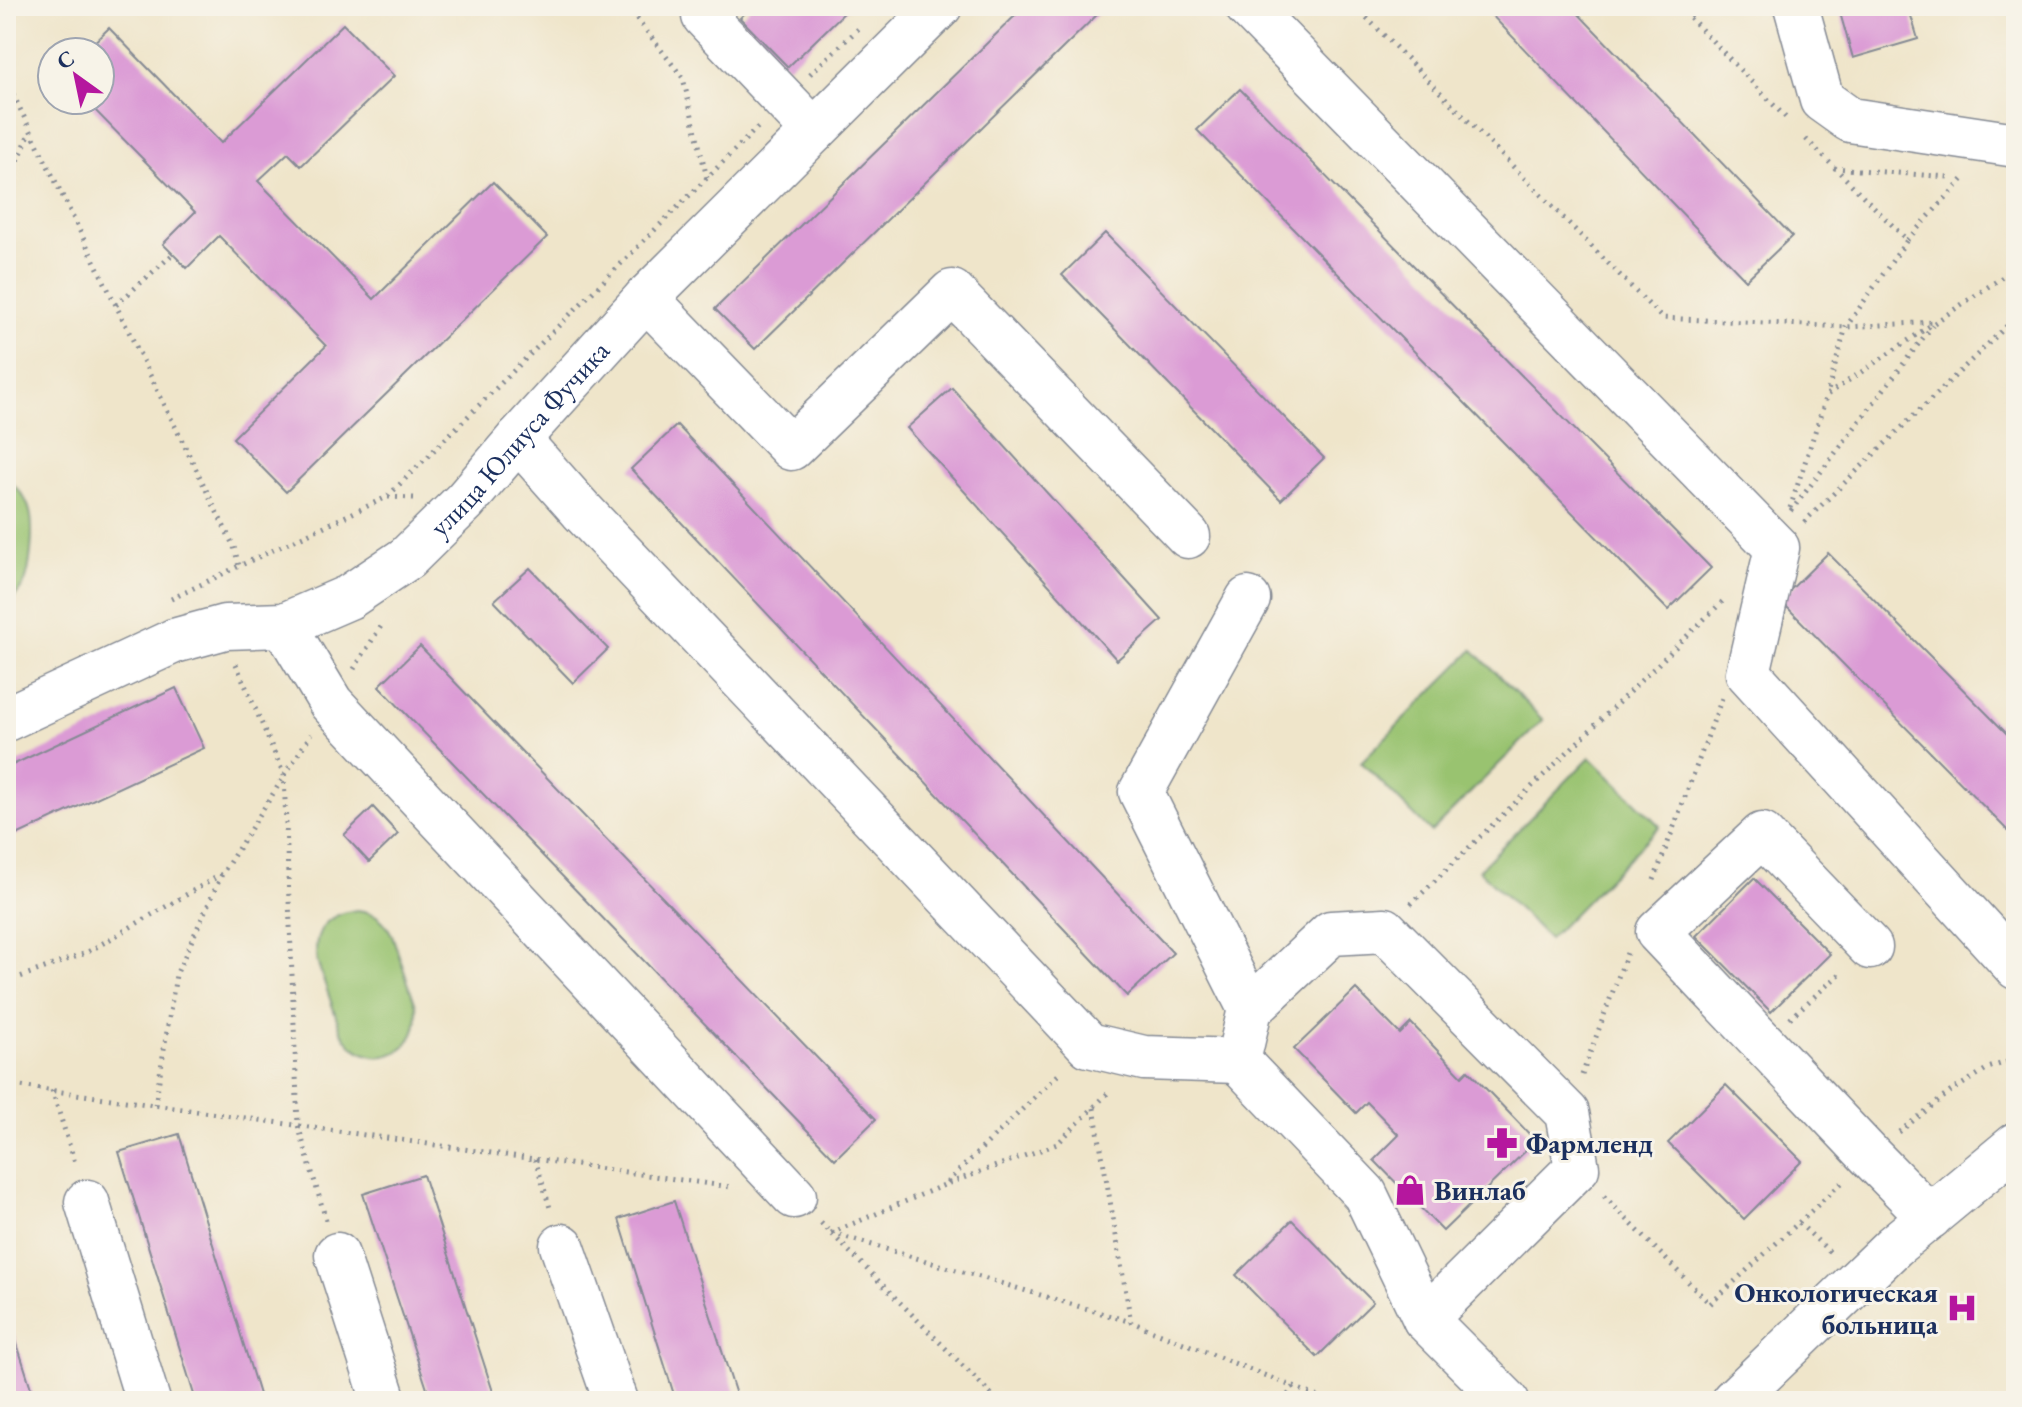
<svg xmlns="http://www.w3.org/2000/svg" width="2022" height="1407" font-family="'EB Garamond',serif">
  <rect width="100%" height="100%" fill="#f7f3e8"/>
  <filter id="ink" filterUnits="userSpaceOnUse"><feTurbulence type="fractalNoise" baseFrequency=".0125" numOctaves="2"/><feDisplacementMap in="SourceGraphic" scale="16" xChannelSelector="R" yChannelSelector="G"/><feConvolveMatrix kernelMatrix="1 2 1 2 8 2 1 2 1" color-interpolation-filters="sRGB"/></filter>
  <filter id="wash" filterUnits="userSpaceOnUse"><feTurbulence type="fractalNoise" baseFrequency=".006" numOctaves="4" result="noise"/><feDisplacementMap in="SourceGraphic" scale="32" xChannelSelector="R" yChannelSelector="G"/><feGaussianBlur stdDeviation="1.8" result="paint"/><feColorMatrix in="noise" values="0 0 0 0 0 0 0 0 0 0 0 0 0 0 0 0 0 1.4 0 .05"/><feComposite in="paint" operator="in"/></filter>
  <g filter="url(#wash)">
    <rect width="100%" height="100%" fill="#efe5ca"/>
    <!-- green -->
    <g fill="#99c370" stroke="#5a7967" stroke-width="2">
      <path d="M6 479C33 498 34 520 31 551 30 561 29 572 25 582 21 591 13 599 6 606Z"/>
      <path d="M1473 650 1543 720 1431 832 1361 762Z"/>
      <path d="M1590 757 1660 826 1549 939 1479 870Z"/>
      <path d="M357 910C375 912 384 919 392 935L416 1006C424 1057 365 1076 341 1031L317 961C312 930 327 914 357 910Z"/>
    </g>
    <g id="blocks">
      <!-- building -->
      <g fill="#db9bd5">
        <path d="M752 6H851L788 67 740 18Z"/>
        <path d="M1025 6H1106L755 349 715 309Z"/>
        <path d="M1483 6H1571L1792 236 1746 280Z"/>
        <path d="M1838 6H1908L1918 39 1853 58Z"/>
        <path d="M343 24 394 76 301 166 288 153 258 181 374 299 493 182 547 237 286 492 233 438 326 346 219 236 187 268 163 244 195 212 85 100H100V52H84L109 28 221 143Z"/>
        <path d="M1240 89 1711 568 1668 610 1197 130Z"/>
        <path d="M1105 233 1324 458 1281 500 1062 275Z"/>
        <path d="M952 388 1162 620 1117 660 907 428Z"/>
        <path d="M677 425 1173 953 1127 996 631 469Z"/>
        <path d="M1828 553 2016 743V839L1780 600Z"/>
        <path d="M530 568 608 649 573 683 494 601Z"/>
        <path d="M420 646 876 1119 835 1159 379 686Z"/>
        <path d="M176 688 204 748 6 840V768Z"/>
        <path d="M373 807 398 834 369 862 344 835Z"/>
        <path d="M1754 878 1830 954 1771 1012 1696 936Z"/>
        <path d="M1356 989 1400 1034 1411 1023 1462 1076 1468 1070 1536 1141 1443 1231 1374 1160 1399 1135 1367 1102 1356 1113 1294 1049Z"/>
        <path d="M1726 1085 1802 1161 1744 1219 1668 1143Z"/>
        <path d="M179 1134 261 1401H196L119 1152Z"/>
        <path d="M423 1175 496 1401H431L363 1194Z"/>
        <path d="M674 1201 738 1401H676L619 1219Z"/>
        <path d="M1292 1220 1373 1302 1317 1357 1236 1275Z"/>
        <path d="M6 1312H7L35 1401H6Z"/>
      </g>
    </g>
  </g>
  <g filter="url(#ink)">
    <use href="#blocks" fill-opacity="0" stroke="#858a94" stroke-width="2"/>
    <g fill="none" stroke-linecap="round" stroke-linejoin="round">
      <defs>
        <g id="minor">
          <path d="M715 6 704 16 814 131"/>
          <path d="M1247 6 1777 548 1748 673 2016 967"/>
          <path d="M1796 6 1822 100 1850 120 2016 145"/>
          <path d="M646 298 791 448 952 292 1188 536"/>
          <path d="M518 439 581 510 1089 1045 1144 1058 1238 1061 1250 1009 1331 933 1385 930 1567 1113 1577 1168 1425 1319"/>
          <path d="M1248 599 1141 792 1250 1009"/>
          <path d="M284 625 331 703 794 1196"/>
          <path id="s1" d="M6 719 174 641 225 627 284 625 349 597 407 558 465 501 518 439 646 298 940 6"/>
          <path d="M1870 947 1762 835 1658 932 1870 1156 1930 1217"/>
          <path d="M1238 1061 1365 1194 1425 1319 1507 1401"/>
          <path d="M87 1202 148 1401"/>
          <path d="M562 1246 616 1401"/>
          <path d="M337 1255 384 1401"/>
          <path d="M1733 1401 1894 1246 2016 1145"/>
        </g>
      </defs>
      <!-- minor casing -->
      <use href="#minor" stroke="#858a94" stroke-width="47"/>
      <!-- path -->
      <g stroke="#858a94" stroke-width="5" stroke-dasharray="2 6" stroke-linecap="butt">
        <path d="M627 6 683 78 707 178"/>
        <path d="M1679 6 1788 120"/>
        <path d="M1361 12 1662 318 1846 327 1935 322"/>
        <path d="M810 74 858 29"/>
        <path d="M6 80 234 547 239 566 387 497 758 127"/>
        <path d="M1806 139 1907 240 1846 327 1827 394"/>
        <path d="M1834 168 1948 177"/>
        <path d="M6 190 30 132"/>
        <path d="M1907 240 1966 176"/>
        <path d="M116 305 173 254"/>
        <path d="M388 497 414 498"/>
        <path d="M1790 508 1827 395 2016 268"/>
        <path d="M1791 511 1933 325"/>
        <path d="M1804 522 2016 317"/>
        <path d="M171 599 239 566"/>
        <path d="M236 664 284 775 298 1125 326 1220"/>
        <path d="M354 669 383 623"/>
        <path d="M1654 880 1722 698"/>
        <path d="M1411 904 1725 599"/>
        <path d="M6 982 86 953 222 874"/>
        <path d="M1790 1018 1842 972"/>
        <path d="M1582 1075 1627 953"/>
        <path d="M6 1084 731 1187"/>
        <path d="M52 1090 76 1166"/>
        <path d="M155 1105 176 975 222 874 311 734"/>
        <path d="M1094 1108 1131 1322 1329 1401"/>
        <path d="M1899 1132 1950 1092 1988 1068 2016 1059"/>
        <path d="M535 1159 551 1211"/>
        <path d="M947 1182 1061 1072"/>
        <path d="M1604 1196 1710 1304 1844 1181"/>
        <path d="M821 1223 998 1401"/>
        <path d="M1799 1223 1833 1255"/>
        <path d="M831 1233 944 1185 1057 1144 1111 1090"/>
        <path d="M832 1233 1131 1322"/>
        <path d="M1283 1401 1294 1387"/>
        <path d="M1608 1401 1617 1398"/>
      </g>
      <!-- minor -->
      <use href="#minor" stroke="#fff" stroke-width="44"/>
    </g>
  </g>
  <!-- icons -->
  <defs>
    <symbol id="pharmacy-bare" viewBox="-9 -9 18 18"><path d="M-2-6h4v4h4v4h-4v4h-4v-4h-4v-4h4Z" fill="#b5179e" stroke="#f7f3e8" stroke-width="2.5" paint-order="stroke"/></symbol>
    <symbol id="shop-bare" viewBox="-9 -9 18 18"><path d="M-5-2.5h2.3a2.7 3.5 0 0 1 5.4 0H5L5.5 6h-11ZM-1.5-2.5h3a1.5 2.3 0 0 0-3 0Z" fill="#b5179e" stroke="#f7f3e8" stroke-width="2.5" paint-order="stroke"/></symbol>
    <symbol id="hospital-bare" viewBox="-9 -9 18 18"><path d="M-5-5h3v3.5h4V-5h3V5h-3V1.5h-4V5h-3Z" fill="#b5179e" stroke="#f7f3e8" stroke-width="2.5" paint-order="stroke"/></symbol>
  </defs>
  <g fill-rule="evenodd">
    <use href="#pharmacy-bare" x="1480" y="1121" width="44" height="44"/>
    <use href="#shop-bare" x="1388" y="1168" width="44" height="44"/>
    <use href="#hospital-bare" x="1940" y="1286" width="44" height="44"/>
  </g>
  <g text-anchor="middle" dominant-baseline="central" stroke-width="6" stroke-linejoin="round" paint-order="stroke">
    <!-- street labels -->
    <g font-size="28" fill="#1b2f5e" stroke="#f7f3e8">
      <text stroke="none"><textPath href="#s1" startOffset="602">улица Юлиуса Фучика</textPath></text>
    </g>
    <!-- poi labels -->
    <g font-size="28" font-weight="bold" fill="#1b2f5e" stroke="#f7f3e8" text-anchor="start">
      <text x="1526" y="1143">Фармленд</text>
      <text x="1434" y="1190">Винлаб</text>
      <text x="1938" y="1292" text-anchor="end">Онкологическая<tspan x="1938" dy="32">больница</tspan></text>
    </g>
  </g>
  <!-- margin -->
  <rect width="2022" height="1407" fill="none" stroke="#f7f3e8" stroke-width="32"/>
  <!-- north arrow -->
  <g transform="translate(76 76) rotate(327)"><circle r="38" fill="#f7f3e8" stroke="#9fa5b1" stroke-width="2"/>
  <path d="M0-6L14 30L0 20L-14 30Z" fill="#b5179e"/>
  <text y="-12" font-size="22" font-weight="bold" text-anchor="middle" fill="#1b2f5e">С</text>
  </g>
</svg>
